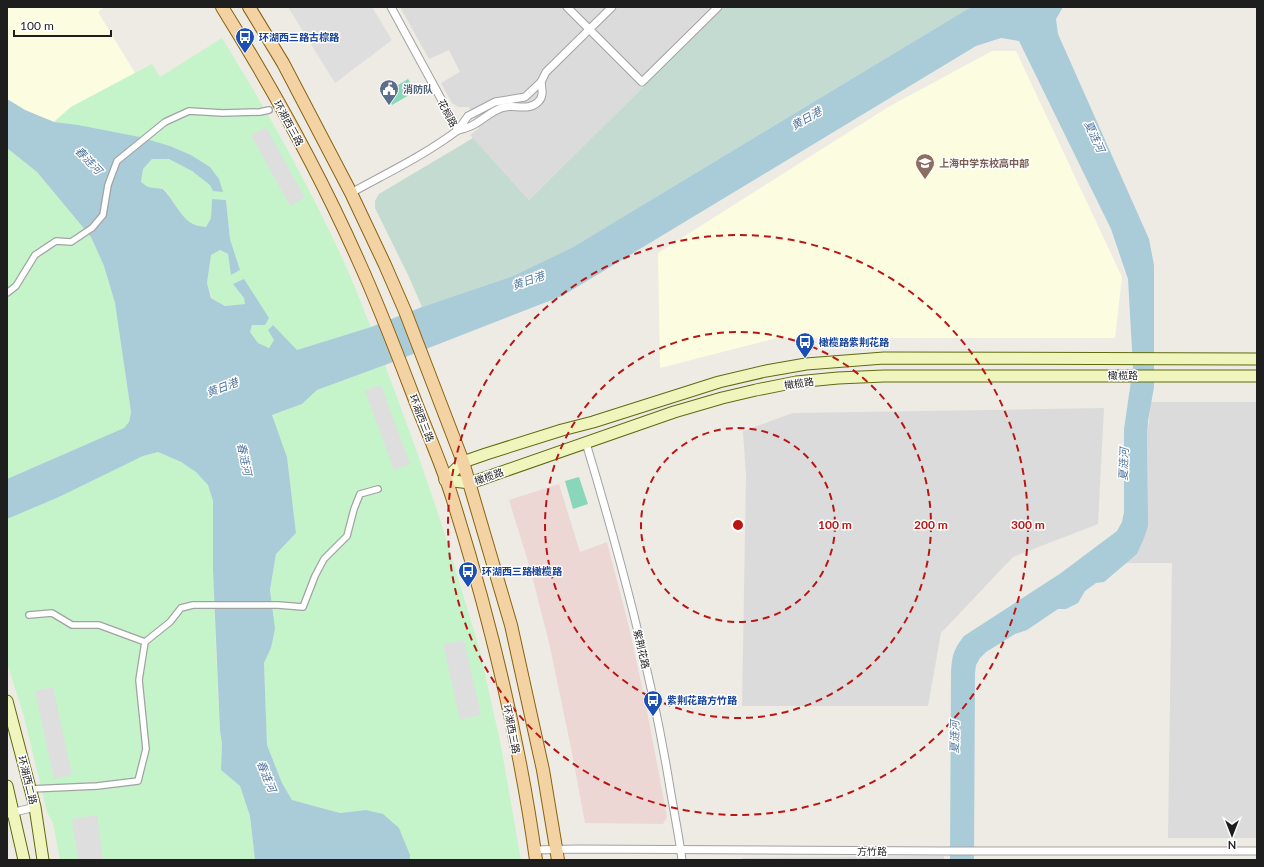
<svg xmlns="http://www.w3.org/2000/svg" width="1264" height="867" font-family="Lato,'Noto Sans SC',sans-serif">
  <rect width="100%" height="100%" fill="#eeebe5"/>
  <!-- residential -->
  <g fill="#dcdbdb">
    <path d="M400 7H724L529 200 470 135 479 128 469 107H458L452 103 441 83 460 72 449 50 429 59Z"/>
    <path d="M1151 402H1257V838H1168L1172 563H1126L1137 554 1148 513 1147 438Z"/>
    <path d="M1104 408 1098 524 1013 557 941 633 928 706H742L746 476 743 431 793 413Z"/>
    <path d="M944 856V860H742V858Z"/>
  </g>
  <!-- commercial -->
  <path fill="#edd7d5" d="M559 484 580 552 607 542 629 627 646 705 667 817 663 824 585 823 571 748 550 647 530 568 509 500Z"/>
  <!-- education -->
  <g fill="#fcfce0">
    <path d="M7 7H105L98 12 135 73 71 107 54 122 25 110 7 99Z"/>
    <path d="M992 51H1016L1122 277 1115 338H777L660 368 658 253 890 106Z"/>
  </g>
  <!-- wetland -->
  <path fill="#c3dbd0" d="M724 7H971L573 247 513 276 422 307 409 277 375 208V201L379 194 473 138 529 200Z"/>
  <!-- park -->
  <g fill="#c5f4ca">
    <path d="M222 38C269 114 313 192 349 273 357 291 363 309 371 327L297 350 274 340 269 348 258 343 250 332 252 325 269 318 233 284 244 298 245 304 225 306 212 298 207 283 211 255 220 250 228 254 231 275 240 270 230 239 226 200 212 199 211 218 206 227C202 226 197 226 193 224 182 219 173 199 164 189L148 187 141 182 143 169 152 159C157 159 165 158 171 160 190 167 205 182 222 192L191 155 170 146 140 137 54 122 71 107 152 64 160 77Z"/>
    <path d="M7 148 37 172 91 237 104 266 115 303 131 412 129 422 124 428 7 479Z"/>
    <path d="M385 365 416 449 441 522 479 647 501 746 521 860H410V855L366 810 340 813 292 800 282 783 267 745 264 663 271 648 274 629 270 590 276 554 296 533 287 457 272 415 302 404 317 390Z"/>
    <path d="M158 452C176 460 197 467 208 485 218 502 213 551 213 572 215 625 217 678 220 730L222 744 221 770 240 786 250 816 255 860H60L53 823 47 812 24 717 7 663V519L59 497 143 456Z"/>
  </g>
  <!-- pitch -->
  <g fill="#8ad6ba">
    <path d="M408 79 416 91 392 105 385 93Z"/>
    <path d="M579 477 588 504 573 509 565 481Z"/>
  </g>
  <!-- parking -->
  <g fill="#dedede">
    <path d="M288 7H372L392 40 335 83Z"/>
    <path d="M266 127 305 198 290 206 251 135Z"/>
    <path d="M381 385 410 464 394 470 365 391Z"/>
    <path d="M464 640 481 715 460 720 443 644Z"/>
    <path d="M53 687 72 775 54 779 35 691Z"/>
    <path d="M97 815 103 860H78L72 819Z"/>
  </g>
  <!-- water -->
  <path fill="#a9ccd8" d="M971 7H1063L1056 19 1058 34 1149 239 1154 265V387L1148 421 1147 438 1148 513V526L1144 538 1137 554 1104 582 1096 583 1085 591 1078 603 1066 609H1058L1027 630 1015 634 986 652 980 658 976 665 975 673 974 860H950L951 674C952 656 953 650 964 636L1061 573 1117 531 1122 522 1124 512V429L1133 367 1128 279 1111 229 1019 41 1001 38 976 46 562 296 385 365 317 390 302 404 272 415 287 457 296 533 276 554 270 590 275 629 271 648 264 663 267 745 282 783 292 800 340 813 366 810 383 814 399 828 410 855V860H255L250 816 240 786 221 770 222 744 220 731 213 571V501L208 485 196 472 181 462 158 452 143 456 59 497 7 519V479L124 428 129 422 131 412 115 303 104 266 91 237 37 172 7 148V99L25 110 54 122 78 125 140 137 170 146 191 155 210 167 219 179 223 192 213 191 210 185 192 171 169 159H152L143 169 141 182 148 187 163 189C173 199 181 218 193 224 197 226 202 226 206 227L211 218 212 199 226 200 230 239 240 270 231 275 228 254 220 250 211 255 207 283 211 298 225 306 245 304 244 298 233 284 244 279 269 318 265 325H252L250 332 258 343 269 348 274 340 268 330 273 325 297 350 371 327 422 307 513 276 573 247Z"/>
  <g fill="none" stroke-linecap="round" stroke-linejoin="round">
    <defs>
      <g id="pedestrian">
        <path d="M7 293 16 286 35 255 56 241 71 242 92 228 103 215 108 185 117 161 165 122 189 111 223 113 260 112 269 110"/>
        <path d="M29 615 52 613 72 625H99L145 642 170 622 181 608 193 605H278L303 607 315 576 324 559 347 536 354 509 360 494 378 489"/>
        <path d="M30 789 97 786 138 781 146 749 139 680 145 642"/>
      </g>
      <g id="minor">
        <path d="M567 7 642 82 718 7"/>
        <path d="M458 130 468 116 495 102 525 97 541 82 546 72 612 7"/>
        <path d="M458 130C463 129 468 128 473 125 483 120 493 109 505 107 516 105 529 111 538 102 544 97 542 89 541 82"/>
        <path d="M351 193C387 173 425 155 458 130L391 7"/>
        <path d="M586 443C620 556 651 671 670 788 674 812 679 836 682 860"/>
        <path d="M7 814 35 807"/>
        <path d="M534 850 576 849 944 851H1257"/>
      </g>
      <g id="secondary">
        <path d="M445 480 463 462 486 454 562 430 593 422 719 382 766 371 806 364 884 358 1257 359"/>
        <path d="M445 480 470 483 674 412 722 398 756 390 796 382 838 378 884 376H1257"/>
        <path d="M7 701 35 807 43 860"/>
        <path d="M7 786 24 860"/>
      </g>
      <g id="primary">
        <path d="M222 7C273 89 320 174 359 262 380 308 398 356 416 403 428 434 442 465 452 497 489 615 519 737 536 860"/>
        <path d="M249 7 283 63 351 193 385 265 405 311 463 462 511 625 543 770 558 860"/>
      </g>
    </defs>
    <!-- pedestrian casing -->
    <use href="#pedestrian" stroke="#a2a2a2" stroke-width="8"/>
    <!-- minor casing -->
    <use href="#minor" stroke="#a2a2a2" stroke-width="9"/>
    <!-- secondary casing -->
    <use href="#secondary" stroke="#606b0f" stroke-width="13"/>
    <!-- primary casing -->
    <use href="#primary" stroke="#8a630d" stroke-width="14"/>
    <!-- pedestrian -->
    <use href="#pedestrian" stroke="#fff" stroke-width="5.5"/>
    <!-- minor -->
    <use href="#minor" stroke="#fff" stroke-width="7"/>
    <!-- secondary -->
    <use href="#secondary" stroke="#f0f4bd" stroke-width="11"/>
    <!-- primary -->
    <use href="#primary" stroke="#f3d2a4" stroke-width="12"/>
  </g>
  <!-- distance rings -->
  <g fill="none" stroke="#ba1512" stroke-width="2" stroke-dasharray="7 5">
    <circle cx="738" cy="525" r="97"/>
    <circle cx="738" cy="525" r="193"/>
    <circle cx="738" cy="525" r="290"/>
  </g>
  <!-- icons -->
  <defs>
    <symbol id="bus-pin" viewBox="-11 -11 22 30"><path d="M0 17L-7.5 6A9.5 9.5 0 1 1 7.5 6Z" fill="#1a4fb4" stroke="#fff"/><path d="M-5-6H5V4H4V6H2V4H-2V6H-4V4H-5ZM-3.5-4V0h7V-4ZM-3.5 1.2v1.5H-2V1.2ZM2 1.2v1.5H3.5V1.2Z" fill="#fff"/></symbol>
    <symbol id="civic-pin" viewBox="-11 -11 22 30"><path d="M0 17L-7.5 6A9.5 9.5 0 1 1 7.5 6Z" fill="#5c6f8a" stroke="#fff"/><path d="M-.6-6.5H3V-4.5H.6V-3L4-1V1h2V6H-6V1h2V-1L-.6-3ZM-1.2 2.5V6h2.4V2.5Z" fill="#fff"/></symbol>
    <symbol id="school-pin" viewBox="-11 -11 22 30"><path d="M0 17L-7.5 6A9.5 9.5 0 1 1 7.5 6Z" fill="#8d6e63" stroke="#fff"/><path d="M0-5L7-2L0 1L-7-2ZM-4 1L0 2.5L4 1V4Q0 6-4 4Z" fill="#fff"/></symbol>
  </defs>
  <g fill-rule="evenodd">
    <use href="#bus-pin" x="234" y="26" width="22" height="30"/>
    <use href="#civic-pin" x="378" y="78" width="22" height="30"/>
    <use href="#school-pin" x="914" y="152" width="22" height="30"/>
    <use href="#bus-pin" x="794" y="331" width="22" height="30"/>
    <use href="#bus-pin" x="457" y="560" width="22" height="30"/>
    <use href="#bus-pin" x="642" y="689" width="22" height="30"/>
  </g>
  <g text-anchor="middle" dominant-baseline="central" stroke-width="3" stroke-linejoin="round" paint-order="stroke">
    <!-- transit labels -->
    <g font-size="10" font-weight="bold" fill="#164399" stroke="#fff" text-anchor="start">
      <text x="259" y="37">环湖西三路古棕路</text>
      <text x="819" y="342">橄榄路紫荆花路</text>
      <text x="482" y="571">环湖西三路橄榄路</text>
      <text x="667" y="700">紫荆花路方竹路</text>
    </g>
    <!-- service labels -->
    <g font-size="10" font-weight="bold" fill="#4e5e75" stroke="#fff" text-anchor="start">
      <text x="403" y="89">消防队</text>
    </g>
    <!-- street labels -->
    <g font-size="10" fill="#1e1e1e" stroke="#fff">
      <text transform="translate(448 113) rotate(62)">花榈路</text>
      <text transform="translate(289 123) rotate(61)">环湖西三路</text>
      <text x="1123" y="375">橄榄路</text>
      <text transform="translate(799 383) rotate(-8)">橄榄路</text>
      <text transform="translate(422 418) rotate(69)">环湖西三路</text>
      <text transform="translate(489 476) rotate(-19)">橄榄路</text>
      <text transform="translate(642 649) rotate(77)">紫荆花路</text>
      <text transform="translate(512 729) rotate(79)">环湖西三路</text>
      <text transform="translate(28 780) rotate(76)">环湖西二路</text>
      <text x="872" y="851">方竹路</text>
    </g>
    <!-- education labels -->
    <g font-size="10" font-weight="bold" fill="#785e54" stroke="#fff" text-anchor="start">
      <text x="939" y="163">上海中学东校高中部</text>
    </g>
    <!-- water labels -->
    <g font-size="11" font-style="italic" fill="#50759e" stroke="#fff">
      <text transform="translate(806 118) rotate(-30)">黄日港</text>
      <text transform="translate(1095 136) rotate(65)">夏涟河</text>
      <text transform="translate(89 160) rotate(46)">春涟河</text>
      <text transform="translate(528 280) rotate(-19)">黄日港</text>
      <text transform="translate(222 387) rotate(-21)">黄日港</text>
      <text transform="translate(245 459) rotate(78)">春涟河</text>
      <text transform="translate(1123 464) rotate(-88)">夏涟河</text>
      <text transform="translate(954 737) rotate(-89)">夏涟河</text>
      <text transform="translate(267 776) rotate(68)">春涟河</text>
    </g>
  </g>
  <circle cx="738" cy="525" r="6" fill="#ba1512" stroke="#fff" stroke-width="2"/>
  <g font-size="12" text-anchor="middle" font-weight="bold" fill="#ba1512" stroke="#fff" stroke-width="3" stroke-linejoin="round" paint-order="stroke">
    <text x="835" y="529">100 m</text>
    <text x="931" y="529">200 m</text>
    <text x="1028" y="529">300 m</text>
  </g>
  <!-- border -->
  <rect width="1264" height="867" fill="none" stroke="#1e1e1e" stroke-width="16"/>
  <!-- north arrow -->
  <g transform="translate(1232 835) rotate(180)" stroke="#ffffff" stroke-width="3" paint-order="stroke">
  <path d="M0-3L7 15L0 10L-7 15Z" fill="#1e1e1e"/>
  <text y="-6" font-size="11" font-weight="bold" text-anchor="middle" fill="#1e1e1e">N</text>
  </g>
  <!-- scale -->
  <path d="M14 30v6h97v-6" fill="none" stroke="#1e1e1e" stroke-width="2"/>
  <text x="20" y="30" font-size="12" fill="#1e1e1e" stroke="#ffffff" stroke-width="3" paint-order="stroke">100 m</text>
</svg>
